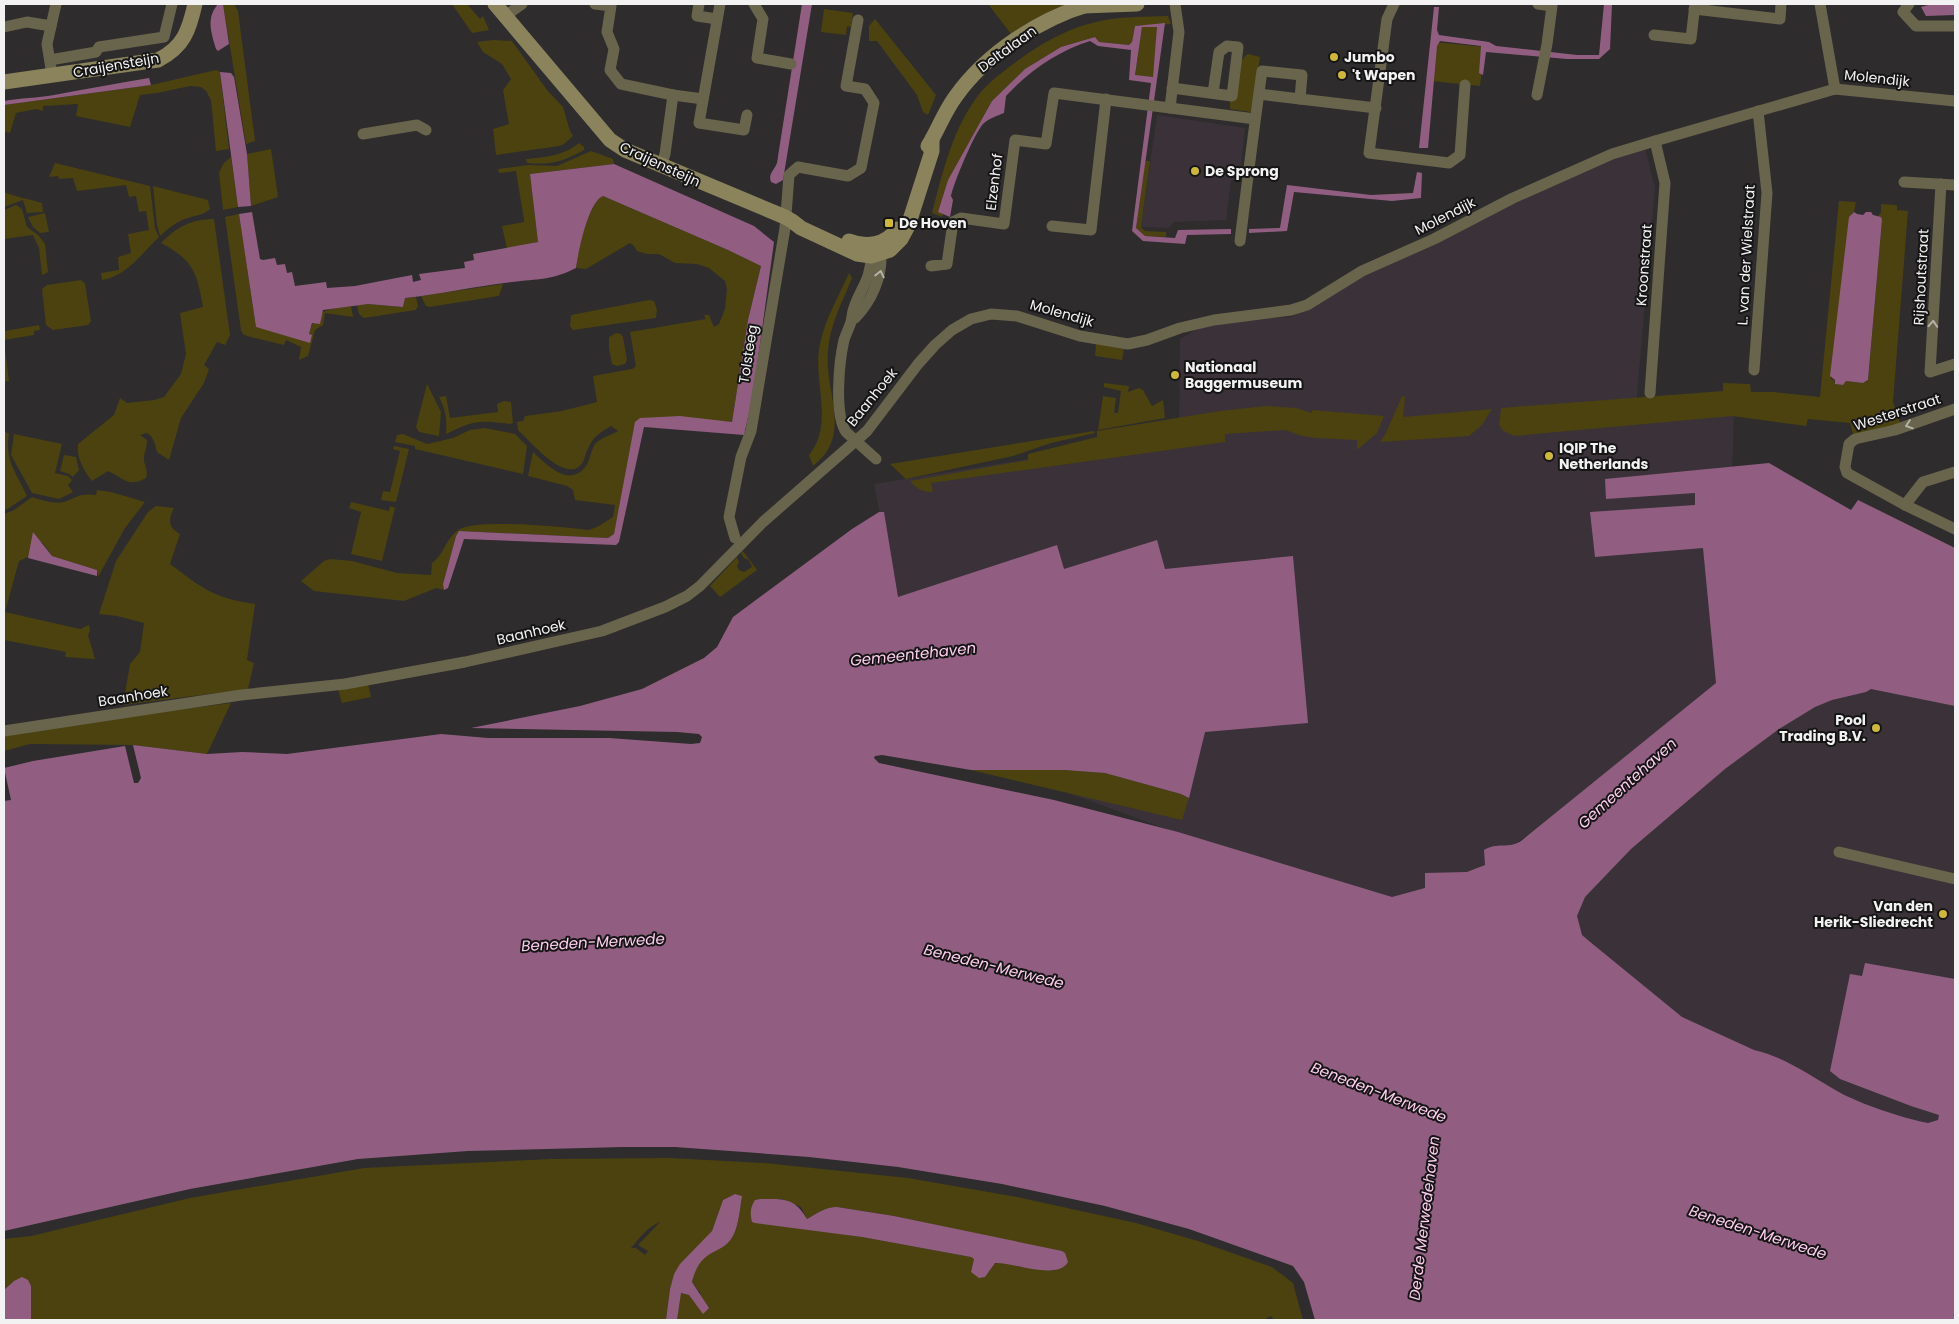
<svg xmlns="http://www.w3.org/2000/svg" width="1959" height="1324" font-family="Poppins,sans-serif">
  <rect width="100%" height="100%" fill="#2e2c2d"/>
  <!-- built -->
  <g fill="#3a3238">
    <path d="M1157 115 1245 128 1239 181 1231 180 1226 220 1174 222 1169 228 1141 227Z"/>
    <path d="M1645 148 1655 188 1636 407 1734 408 1726 702 1406 917 924 740 874 484 1179 435 1180 339 1213 320 1291 317 1382 262 1517 194Z"/>
    <path d="M1867 673 1955 696V1153L1649 1025 1559 927 1577 886 1798 694Z"/>
  </g>
  <!-- green -->
  <g fill="#4b4210" fill-rule="evenodd">
    <path d="M223 4H234L238 11 255 141 246 144Z"/>
    <path d="M452 4H467L480 19 483 16 489 30 472 33Z"/>
    <path d="M988 4H1071L1031 21 1011 34Z"/>
    <path d="M824 9 853 13 851 27 847 26 846 35 821 32Z"/>
    <path d="M1168 16 1171 24 1135 26 1132 42 1129 45 1099 42 1095 37 1061 47 1025 69 992 101 948 180 938 212 943 214 942 217 932 213C943 171 953 127 980 93 992 79 1009 67 1024 56 1046 41 1069 28 1096 22 1119 16 1144 17 1168 16Z"/>
    <path d="M875 19 936 95 928 115 923 112 917 95 877 41H869V26Z"/>
    <path d="M1142 27H1158L1153 77 1135 76Z"/>
    <path d="M493 40 512 41 547 90 563 107 570 131 573 136 564 144 559 146 496 155 493 129 509 124 503 90 511 79 502 64 483 52 477 42Z"/>
    <path d="M1435 42 1485 47 1480 86 1431 81Z"/>
    <path d="M1248 54 1260 57 1251 112 1230 109C1229 95 1236 61 1248 54Z"/>
    <path d="M216 70 220 72 229 149 216 151 211 100 206 91 201 87 190 86 157 93 140 95 130 127 76 116 78 104 43 106V111L36 109 16 113 10 133 4 131V105L151 85Z"/>
    <path d="M579 143 584 147V150C562 162 552 165 527 163L526 159C546 157 563 156 579 143Z"/>
    <path d="M271 149 278 197 251 206 247 154Z"/>
    <path d="M591 151 613 159 614 164 530 174 538 242 507 249 502 226 524 222V220L516 171 499 173 498 169 528 165 557 166Z"/>
    <path d="M231 157 238 207 223 210 219 173 223 164Z"/>
    <path d="M1145 161H1150L1141 227 1145 231 1166 232V237L1145 236 1136 228Z"/>
    <path d="M55 163 150 186 155 228 159 237C142 253 126 277 102 280L101 273 119 270 118 257 131 253 128 234 149 230 146 211 139 212 136 196 129 197 126 185 77 191 73 178 59 179 58 176 49 177Z"/>
    <path d="M153 186 208 200 210 209C204 215 196 215 188 218 177 221 169 228 160 236L157 225Z"/>
    <path d="M4 192C16 197 29 199 42 203L43 212 27 213 23 200 4 207Z"/>
    <path d="M603 196 728 250 761 266 748 320 732 422 640 418 614 534 608 538 459 531 456 536 443 584 444 590 436 588 404 601 314 591 301 581 324 561 330 559 352 561 397 573 431 575 432 563C444 555 446 538 458 530 475 518 565 527 589 530L599 526 613 517 615 505 575 500 573 490 567 486 528 476 533 452C546 464 569 489 586 466 590 460 591 450 595 444 600 438 612 435 618 431L611 426C598 434 593 437 587 451 585 454 585 458 583 462 568 487 530 441 518 430L517 422 523 421 525 416 562 411 597 402 593 376 632 369 636 366 630 332 706 319 704 315H709L714 327 719 324 725 309 727 289 725 281 709 268 697 264 675 263 659 254H647L637 251 634 246 630 243 586 269 576 268C578 246 586 217 598 198Z"/>
    <path d="M1839 201 1856 202 1854 212 1852 213 1831 379 1834 380 1835 384 1843 385 1846 381 1863 383 1868 381 1882 220 1878 216 1881 213V204L1897 205V210L1908 211 1893 402 1901 425 1854 438 1850 423 1808 419 1806 426 1732 416 1514 436 1502 430 1499 424 1501 408 1723 391V383L1750 384 1751 392H1773L1820 397Z"/>
    <path d="M16 205 22 209 27 227 38 235 45 244 48 272 42 275 39 248 33 235 4 239V210Z"/>
    <path d="M45 213 49 232 40 233 33 227 28 217Z"/>
    <path d="M239 214 256 327 309 334C316 308 327 310 351 306L353 317 325 313 323 325 315 330 308 356 299 360 301 347 286 340 284 345 247 336 243 334 241 330 225 217Z"/>
    <path d="M214 219 230 335 225 345 217 342 204 365 209 369 204 383 181 418 169 460 157 452C155 444 154 437 147 433L140 435 147 440C147 447 145 451 144 457 143 464 149 470 146 478 128 488 124 478 108 471L92 481C84 472 76 456 78 444L114 415 120 398 127 403 154 400 164 397 181 374 186 354 180 313 203 307C197 272 193 260 161 243 177 227 191 219 214 219Z"/>
    <path d="M849 273 852 278C842 303 830 324 828 351 824 393 854 435 813 466L809 455C835 424 812 380 820 344 825 319 839 296 849 273Z"/>
    <path d="M81 280 85 284 91 321 88 325 53 330 46 325 42 289 47 285Z"/>
    <path d="M503 284 499 296 429 307 426 306 421 296Z"/>
    <path d="M416 297 418 306 416 310 364 318 359 314 357 305 368 304 403 307 405 298Z"/>
    <path d="M649 300 654 301 657 310 656 318 573 330 570 326 571 315Z"/>
    <path d="M39 325 40 330 34 331V335L4 340 9 381 4 382V331Z"/>
    <path d="M616 333 621 334 623 337 627 360 625 364 617 366 612 364 609 348V337Z"/>
    <path d="M1096 344 1124 349 1122 360 1095 356Z"/>
    <path d="M1104 383 1129 386 1128 392 1139 388 1143 390 1152 406 1163 400 1165 418 1098 430 1103 396 1116 398 1114 413H1118L1121 391 1104 387Z"/>
    <path d="M427 384 441 412 439 436 419 432 416 427Z"/>
    <path d="M446 396 450 418 498 412 497 404 504 401 511 402 513 423 510 424C479 420 474 420 446 434 447 420 446 410 439 397Z"/>
    <path d="M1402 396 1405 397 1403 417 1492 409 1482 425 1469 436 1380 442 1386 433Z"/>
    <path d="M1266 406 1296 408 1312 413V410L1384 416 1377 433 1358 449H1357V440L1316 438 1302 436 1285 430 1225 434V442L931 483 933 492C923 492 916 489 910 481L1028 460V454L1097 437V431L1220 411Z"/>
    <path d="M485 428 515 434 527 446 523 474 415 449V446L395 442 397 435 403 434 427 444 453 438 470 430Z"/>
    <path d="M4 431 9 434C4 459 17 474 27 496L6 510 4 509Z"/>
    <path d="M1094 431 1095 433 1051 443 1013 456 906 479 890 464Z"/>
    <path d="M14 434 62 444 55 473 68 476 72 480 68 485 73 492 59 499 32 493 11 455Z"/>
    <path d="M394 446 409 449 396 502 381 500 383 491 390 492 400 451 393 449Z"/>
    <path d="M64 455 76 457 79 470 73 477 69 474 60 471Z"/>
    <path d="M97 490 111 492 145 502 125 528 98 577 97 570 52 556 42 542 28 557 19 561 5 612 80 629 89 625 90 631 88 635 95 659 65 657 66 652 4 640V514L14 510 32 497C41 500 54 504 64 502 79 497 78 493 96 495Z"/>
    <path d="M351 502 389 511 390 506 395 508 382 561 351 554 361 512 349 508Z"/>
    <path d="M156 506 174 508C168 520 168 527 180 534L170 564C202 588 213 598 255 604L247 660 254 663 248 689 123 705 130 664 140 652 144 623 117 616 99 614 116 561 148 512Z"/>
    <path d="M743 551 757 570 720 597 710 586 737 557 739 562 737 566 739 570 744 572 752 567 749 560 744 558 741 553Z"/>
    <path d="M368 684 371 697 342 703 338 690Z"/>
    <path d="M231 703 207 754 133 745 30 744 4 751V732Z"/>
    <path d="M971 770H1065L1105 773 1181 794 1189 798 1182 820Z"/>
    <path d="M669 1158 765 1163 908 1178 1017 1197 1136 1223 1198 1241 1272 1267 1293 1283 1303 1320H1274L1271 1316 1263 1320H677L680 1293 689 1295 694 1302 701 1294 692 1282C693 1278 694 1272 696 1267 705 1251 726 1250 734 1234 739 1223 740 1208 742 1196L735 1194 723 1200 712 1231 674 1274 670 1289 666 1320H31V1286L14 1281 4 1290V1239L31 1236 190 1198 364 1168 551 1159ZM760 1199H782L801 1207 807 1219C817 1213 825 1207 837 1207L894 1216 1065 1253 1054 1271 1022 1267 1002 1262 993 1264 989 1272H971L974 1259 971 1257 862 1237 799 1228 755 1200ZM660 1222 638 1245 648 1251 645 1255 636 1248H631C639 1239 648 1226 660 1222Z"/>
  </g>
  <!-- water -->
  <g fill="#915e82" fill-rule="evenodd">
    <path d="M218 4H223L229 44 218 51 216 49C211 32 206 18 218 4Z"/>
    <path d="M802 4H812L783 180 776 184 771 182C768 173 774 171 777 163 778 159 778 154 779 150Z"/>
    <path d="M1604 4H1612L1610 49 1599 59H1567L1486 52 1483 75 1479 73 1481 46 1440 41 1437 46 1428 148H1419L1434 7H1439L1437 30 1439 35 1489 42 1496 46 1577 55H1599Z"/>
    <path d="M1928 5H1955V15L1926 16 1921 7Z"/>
    <path d="M1165 23 1136 228 1145 236 1175 238 1178 230 1231 229V234L1187 235 1185 244 1143 241 1132 231 1151 83 1129 80 1131 50 1098 46 1090 41C1058 51 1029 71 1006 96L1004 113C997 116 989 118 983 124 974 134 954 182 951 196L953 200 950 217 938 212 948 180 992 101 1025 69 1061 47 1095 37 1099 42 1129 45 1132 42 1135 26ZM1142 27H1157L1153 77 1135 75Z"/>
    <path d="M220 72 231 73 234 77 247 154 251 206 238 207Z"/>
    <path d="M149 78 151 85 4 105V101C20 98 38 98 54 95 86 89 118 83 149 78Z"/>
    <path d="M614 164 754 226 774 242 753 395 744 435 644 427 619 542 616 545 464 539 448 588 444 590 443 584 456 536 459 531 608 538 614 534 635 422 640 418 680 416 732 422 748 320 761 266 728 250 603 196C588 202 578 253 576 268 553 280 537 279 512 282 476 286 441 294 405 298L403 307 368 304 323 310 320 324 312 323 309 334 312 335 310 343 256 327 239 214 252 212 260 259 263 260 275 258 277 265 285 264 287 273 292 272 295 286 326 282 327 288 355 286 412 275 413 282 421 280 419 274 465 268 464 262 474 260 473 254 538 242 530 174Z"/>
    <path d="M1417 172 1422 173 1421 198 1392 201 1294 192 1287 231 1249 233V229L1280 228 1287 185 1371 195 1413 193Z"/>
    <path d="M1854 212 1857 214 1863 215 1866 212H1871L1873 215 1881 217 1882 220 1868 380 1863 383 1846 381 1843 385 1835 384V380L1830 376 1849 217Z"/>
    <path d="M1769 463 1851 510 1858 500 1955 548V706L1871 689 1866 692 1832 700 1815 707 1779 729 1725 769 1631 849 1585 897 1577 916 1582 935 1589 941 1682 1017 1754 1050C1785 1057 1811 1076 1837 1091 1860 1104 1902 1118 1928 1123L1938 1120 1939 1115 1911 1106 1840 1079 1830 1071 1850 974 1862 976 1865 963 1955 979V1320H1315L1304 1282 1293 1266 1189 1229 1105 1206 1002 1184 898 1167 809 1157 744 1152 675 1147H623L468 1151 358 1159 190 1189 4 1231V801L11 800 4 768 33 761 125 746 134 783H138L141 778 133 745 207 754 242 752 287 754 441 734 488 738H609L691 744 700 743 702 737 699 734 677 732 471 728 580 706 642 689 704 658 717 647 733 617 852 529 879 512H884L898 597 1057 545 1064 569 1157 540 1165 569 1293 556 1308 723 1205 732 1189 798 1181 794 1105 773 1065 770H971L882 755 875 756 874 758 879 763 1054 800 1178 832 1392 897 1425 888V873L1467 872 1485 865 1484 850C1496 842 1510 849 1521 841L1716 683 1703 548 1595 557 1590 512 1695 505V493L1606 499 1605 479Z"/>
    <path d="M33 532 52 556 97 570V576L28 558Z"/>
    <path d="M735 1194 742 1196C740 1208 739 1223 734 1234 723 1257 701 1245 692 1282L709 1308 703 1314 689 1295 681 1293 677 1320H666L670 1289 674 1274 680 1264 712 1231 723 1200Z"/>
    <path d="M760 1199C784 1199 794 1197 807 1219 818 1213 825 1207 837 1207L894 1216 1062 1251 1065 1253 1068 1262C1057 1281 1013 1262 995 1263L985 1277 979 1278 971 1272 974 1259 971 1257 862 1237 755 1223 752 1222C750 1213 750 1208 755 1200Z"/>
    <path d="M22 1277 28 1280 31 1286V1320H5L4 1290 14 1281Z"/>
  </g>
  <g fill="none" stroke-linecap="round" stroke-linejoin="round">
    <!-- street -->
    <g stroke="#69644c" stroke-width="11">
      <path d="M595 4 611 6 607 32 614 49 610 70 621 84 673 95"/>
      <path d="M699 4 697 16 717 19"/>
      <path d="M720 4 699 123 744 130 747 115"/>
      <path d="M754 4 763 19 757 58 791 64"/>
      <path d="M1394 4 1387 19 1369 153 1449 163 1460 155 1465 85"/>
      <path d="M1820 4 1835 89"/>
      <path d="M1909 4 1903 12 1916 26H1955"/>
      <path d="M1694 9 1780 19 1781 4"/>
      <path d="M505 16 522 4"/>
      <path d="M4 27 27 22 51 26"/>
      <path d="M1654 35 1691 39 1695 4"/>
      <path d="M50 60 96 52 99 47 164 37 172 4"/>
      <path d="M52 75 47 44 56 4"/>
      <path d="M1172 88 1232 96 1238 47 1227 46 1219 52 1213 93"/>
      <path d="M1537 95 1547 44 1552 6 1538 4"/>
      <path d="M1300 99 1376 108"/>
      <path d="M1170 108 1179 32 1175 4"/>
      <path d="M363 134 417 125 426 130"/>
      <path d="M661 166 665 154 673 95 703 99"/>
      <path d="M1904 182 1955 185"/>
      <path d="M1941 184 1930 372 1955 364"/>
      <path d="M1052 226 1091 230 1106 99"/>
      <path d="M1240 241C1247 184 1254 127 1262 71L1302 75 1300 99 1259 94"/>
      <path d="M871 256C871 282 859 289 853 311 852 315 852 318 851 322 849 328 846 334 844 340 839 362 834 414 846 432L876 459"/>
      <path d="M931 266 947 264 953 222 961 218 1004 224 1015 140 1046 144 1054 93 1255 119"/>
      <path d="M855 318C872 301 882 277 881 254"/>
      <path d="M1754 370 1767 193 1758 111"/>
      <path d="M1650 393 1665 183 1655 141"/>
      <path d="M1955 409 1895 430 1855 439 1849 444 1845 467 1847 473 1905 505 1955 529"/>
      <path d="M1905 505 1923 482 1955 472"/>
      <path d="M735 538 729 517 741 457 751 431 785 228 789 175 798 167 848 176 861 168 874 103 865 89 846 86 858 20"/>
      <path d="M4 731 241 695 345 684 465 662 602 631 665 607 687 596 700 586 763 522 867 431 918 364 935 345 952 330 971 319 991 314 1017 316 1080 336 1128 344 1147 340 1180 328 1214 320 1291 310 1307 305 1362 271 1434 239 1513 198 1612 154 1655 141 1835 89 1955 101"/>
      <path d="M1839 852 1955 879"/>
    </g>
    <!-- secondary -->
    <g stroke="#8b835c" stroke-width="15">
      <path d="M495 4 610 140 625 150 785 217 792 221 801 228 857 254 871 256 890 250 901 239 908 226 932 151V139"/>
      <path d="M1083 6 1137 4"/>
      <path d="M4 82 158 60C184 47 189 30 195 4"/>
      <path d="M928 146C938 130 944 112 956 96 987 53 1039 19 1090 4"/>
      <path d="M849 241C866 248 886 245 897 229"/>
    </g>
  </g>
  <!-- one-way arrows -->
  <defs><path id="oneway-chevron" d="M-2-3.5L2.5 0L-2 3.5" fill="none" stroke-width="1.6" stroke-linecap="round" stroke-linejoin="round" transform="scale(1.25)"/></defs>
  <g stroke="#b5b2a8">
    <use href="#oneway-chevron" transform="translate(880 274) rotate(-77)"/>
    <use href="#oneway-chevron" transform="translate(1933 324) rotate(-86)"/>
    <use href="#oneway-chevron" transform="translate(1909 425) rotate(161)"/>
  </g>
  <!-- markers -->
  <g fill="#cfb837" stroke="#161515" stroke-width="2">
    <circle cx="1334" cy="57" r="5"/>
    <circle cx="1342" cy="75" r="5"/>
    <circle cx="1195" cy="171" r="5"/>
    <rect x="884" y="218" width="10" height="10" rx="2.5"/>
    <circle cx="1175" cy="375" r="5"/>
    <circle cx="1549" cy="456" r="5"/>
    <circle cx="1876" cy="728" r="5"/>
    <circle cx="1943" cy="914" r="5"/>
  </g>
  <g text-anchor="middle" dominant-baseline="central" stroke-width="4" stroke-linejoin="round" paint-order="stroke">
    <!-- street labels -->
    <g font-size="14" fill="#f3f2f3" stroke="#161515">
      <text transform="translate(1007 49) rotate(-36)">Deltalaan</text>
      <text transform="translate(116 65) rotate(-10)">Craijensteijn</text>
      <text transform="translate(1877 78) rotate(6)">Molendijk</text>
      <text transform="translate(660 164) rotate(25)">Craijensteijn</text>
      <text transform="translate(994 182) rotate(-83)">Elzenhof</text>
      <text transform="translate(1445 216) rotate(-27)">Molendijk</text>
      <text transform="translate(1746 255) rotate(-87)">L. van der Wielstraat</text>
      <text transform="translate(1644 265) rotate(-86)">Kroonstraat</text>
      <text transform="translate(1921 277) rotate(-87)">Rijshoutstraat</text>
      <text transform="translate(1062 313) rotate(16)">Molendijk</text>
      <text transform="translate(748 354) rotate(-81)">Tolsteeg</text>
      <text transform="translate(872 397) rotate(-51)">Baanhoek</text>
      <text transform="translate(1897 412) rotate(-18)">Westerstraat</text>
      <text transform="translate(531 632) rotate(-13)">Baanhoek</text>
      <text transform="translate(133 696) rotate(-9)">Baanhoek</text>
    </g>
    <!-- poi labels -->
    <g font-size="14" font-weight="bold" fill="#f3f2f3" stroke="#161515" text-anchor="start">
      <text x="1344" y="57">Jumbo</text>
      <text x="1352" y="75">'t Wapen</text>
      <text x="1205" y="171">De Sprong</text>
      <text x="899" y="223">De Hoven</text>
      <text x="1185" y="367">Nationaal<tspan x="1185" dy="16">Baggermuseum</tspan></text>
      <text x="1559" y="448">IQIP The<tspan x="1559" dy="16">Netherlands</tspan></text>
      <text x="1866" y="720" text-anchor="end">Pool<tspan x="1866" dy="16">Trading B.V.</tspan></text>
      <text x="1933" y="906" text-anchor="end">Van den<tspan x="1933" dy="16">Herik-Sliedrecht</tspan></text>
    </g>
    <!-- water labels -->
    <g font-size="15" font-style="italic" fill="#feceef" stroke="#161515">
      <text transform="translate(913 654) rotate(-6)">Gemeentehaven</text>
      <text transform="translate(1627 783) rotate(-42)">Gemeentehaven</text>
      <text transform="translate(593 942) rotate(-3)">Beneden-Merwede</text>
      <text transform="translate(994 966) rotate(14)">Beneden-Merwede</text>
      <text transform="translate(1379 1092) rotate(21)">Beneden-Merwede</text>
      <text transform="translate(1424 1218) rotate(-83)">Derde Merwedehaven</text>
      <text transform="translate(1758 1232) rotate(18)">Beneden-Merwede</text>
    </g>
  </g>
  <!-- border -->
  <rect width="1959" height="1324" fill="none" stroke="#f3f2f3" stroke-width="10"/>
</svg>
